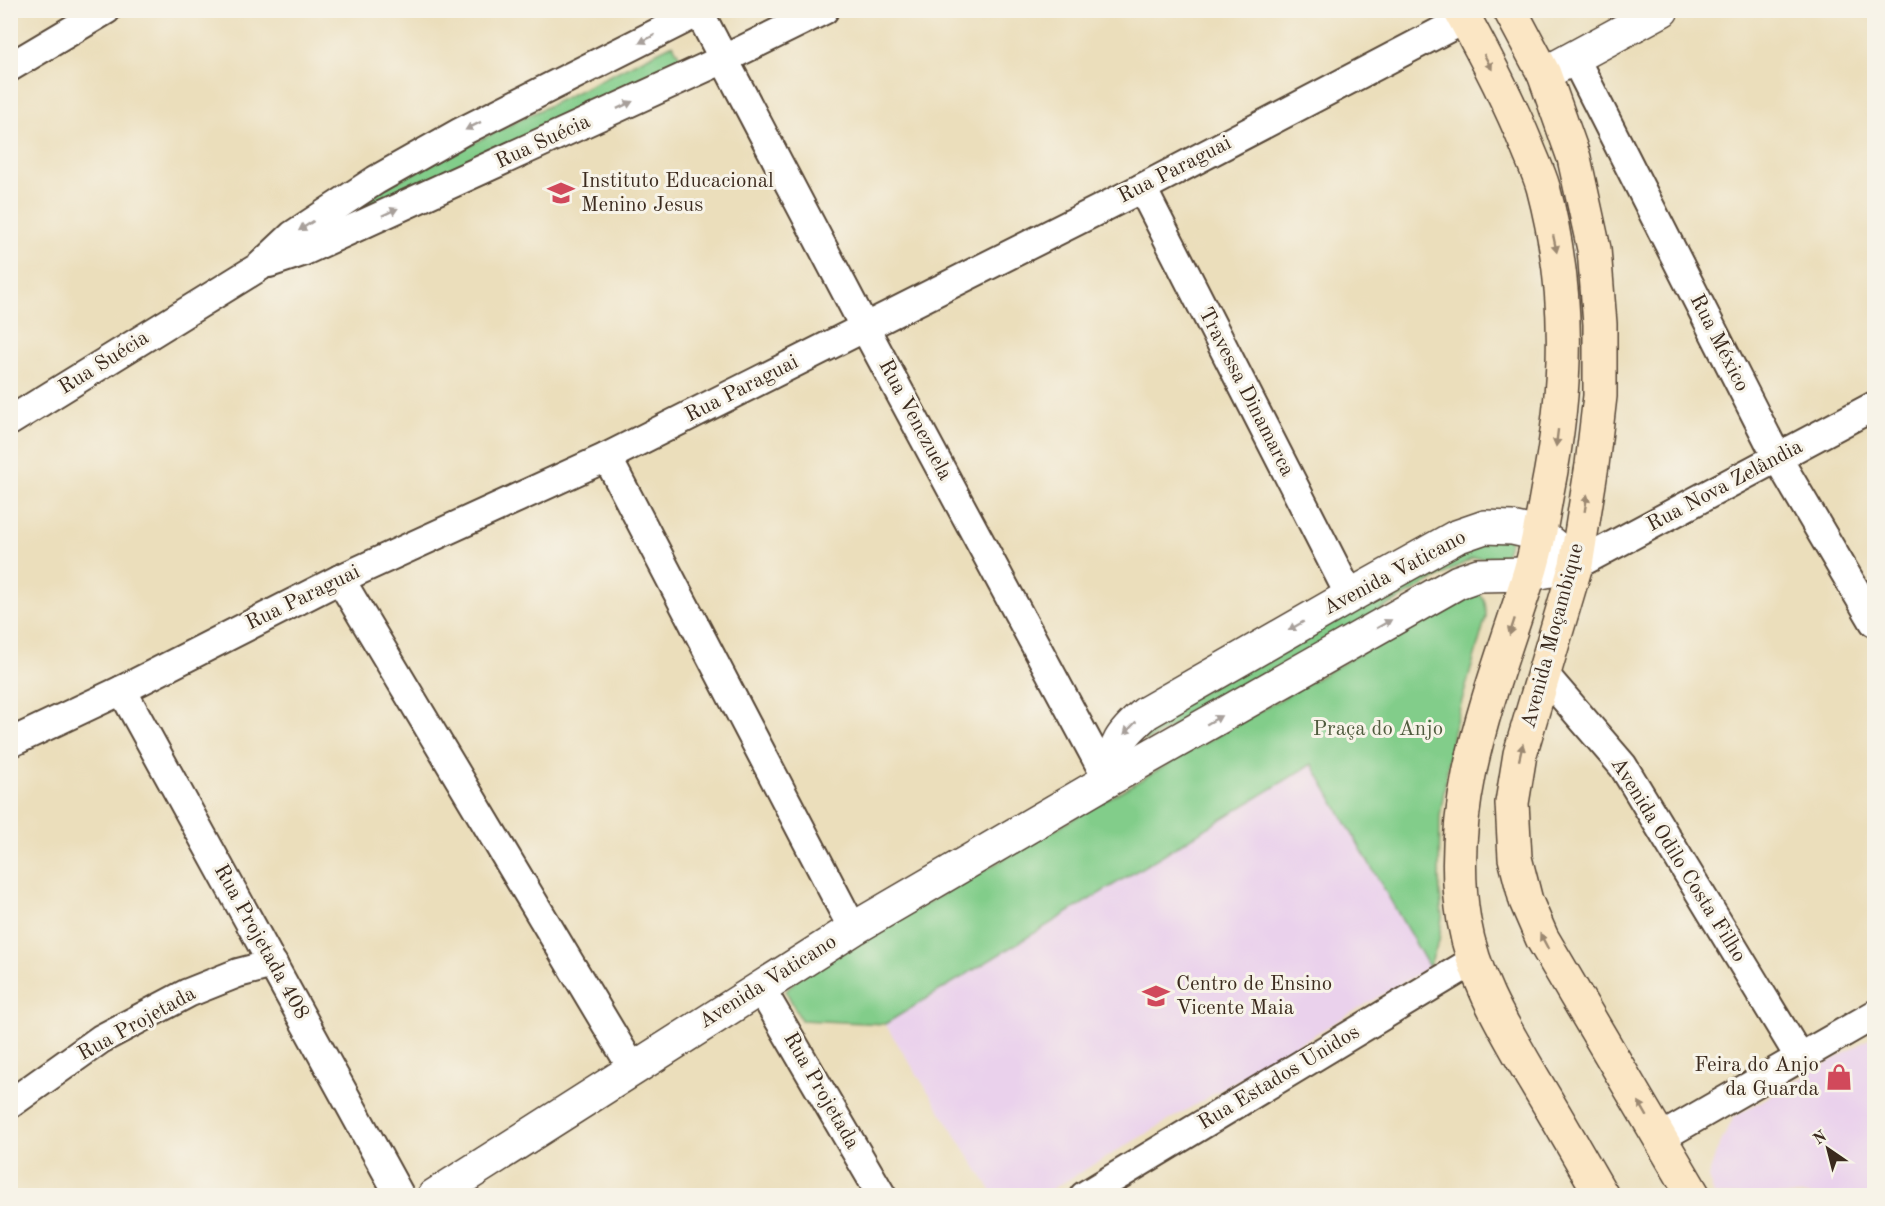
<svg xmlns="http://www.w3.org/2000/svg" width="1885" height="1206" font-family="'Old Standard TT',serif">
  <rect width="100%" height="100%" fill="#f7f3e8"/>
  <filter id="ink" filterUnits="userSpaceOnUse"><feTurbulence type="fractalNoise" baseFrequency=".0167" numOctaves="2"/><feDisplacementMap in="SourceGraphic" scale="12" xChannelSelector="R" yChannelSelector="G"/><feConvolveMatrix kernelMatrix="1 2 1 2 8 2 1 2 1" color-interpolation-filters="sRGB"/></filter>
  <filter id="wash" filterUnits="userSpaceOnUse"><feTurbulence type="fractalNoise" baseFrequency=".008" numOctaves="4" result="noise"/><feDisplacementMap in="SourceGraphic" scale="24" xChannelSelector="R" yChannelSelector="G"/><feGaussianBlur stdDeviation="1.35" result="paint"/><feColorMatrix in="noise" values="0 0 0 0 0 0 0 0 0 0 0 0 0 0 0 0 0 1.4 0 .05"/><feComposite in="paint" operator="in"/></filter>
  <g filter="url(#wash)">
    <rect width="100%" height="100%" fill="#ebdebb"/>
    <!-- built -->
    <g fill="#ead1ec">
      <path d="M1312 764 1429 967 1042 1195H994L885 1024Z"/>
      <path d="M1874 1036V1195H1714L1708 1177 1717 1150 1734 1117Z"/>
    </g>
    <!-- green -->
    <g fill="#82cd8a" stroke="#5e7c54" stroke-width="1.5">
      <path d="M673 44 683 63 351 220 353 209 367 196Z"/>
      <path d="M1481 536 1511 539 1504 557 1473 558 1145 742 1144 735 1149 721Z"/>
      <path d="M1470 590C1486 596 1486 601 1486 617L1453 732 1440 817 1439 879 1442 917 1439 941 1429 967 1312 764 885 1024 801 1020 786 991 799 977Z"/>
    </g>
  </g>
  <g filter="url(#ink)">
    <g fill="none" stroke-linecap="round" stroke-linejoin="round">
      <defs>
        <g id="minor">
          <path d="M698 10 865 328 1108 780"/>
          <path d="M1575 59 1778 459 1874 622"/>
          <path d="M10 67 106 10"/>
          <path d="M1142 188 1350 596"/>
          <path d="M269 263 302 252 724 59 824 10"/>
          <path d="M10 421 259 267 293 235 376 180 461 132 699 12"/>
          <path d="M607 457 853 929"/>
          <path d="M1576 565 1874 406"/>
          <path d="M340 579 633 1069"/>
          <path d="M1543 673 1623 766 1800 1058"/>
          <path d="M122 690 400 1196"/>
          <path d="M10 743 122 690 340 579 607 457 1142 188 1465 19"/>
          <path d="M760 987 882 1196"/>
          <path d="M10 1104 101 1039 188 993 238 973 273 964"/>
          <path d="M1660 1138 1874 1015"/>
          <path d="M1084 1196 1473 961"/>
        </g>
        <g id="tertiary">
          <path d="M1544 74 1662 10"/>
          <path d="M1108 780C1117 743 1117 738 1146 713L1350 596 1456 537 1485 527 1512 528 1539 534 1561 552"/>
          <path d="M434 1196 853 929 1108 780 1458 582 1478 575 1530 574 1576 565"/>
        </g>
        <g id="secondary">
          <path d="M1460 10C1485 55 1508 99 1527 146 1532 159 1539 173 1543 187 1571 293 1568 386 1547 492 1542 521 1537 550 1528 578 1493 689 1444 802 1464 921 1474 979 1503 1026 1532 1076 1556 1116 1579 1156 1602 1196"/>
          <path d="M1510 10 1544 74 1574 158 1594 249 1600 324V396L1592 465 1576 565 1520 754 1512 803 1515 858 1526 901 1542 938 1694 1196"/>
        </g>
      </defs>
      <!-- minor casing -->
      <use href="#minor" stroke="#554536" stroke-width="32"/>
      <!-- tertiary casing -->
      <use href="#tertiary" stroke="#554536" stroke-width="36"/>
      <!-- secondary casing -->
      <use href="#secondary" stroke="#554536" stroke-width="36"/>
      <!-- minor -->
      <use href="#minor" stroke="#fff" stroke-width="28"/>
      <!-- tertiary -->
      <use href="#tertiary" stroke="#fff" stroke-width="33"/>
      <!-- secondary -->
      <use href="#secondary" stroke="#fbe6c4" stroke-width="33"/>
    </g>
    <!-- one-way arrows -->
    <defs><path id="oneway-solid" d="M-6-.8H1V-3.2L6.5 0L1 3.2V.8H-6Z" transform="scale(1.5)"/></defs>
    <g fill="#a79f9a">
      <use href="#oneway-solid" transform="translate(647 39) rotate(153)"/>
      <use href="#oneway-solid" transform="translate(625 105) rotate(-25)"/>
      <use href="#oneway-solid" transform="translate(473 126) rotate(153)"/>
      <use href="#oneway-solid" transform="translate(390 212) rotate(-25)"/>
      <use href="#oneway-solid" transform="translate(306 226) rotate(147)"/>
      <use href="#oneway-solid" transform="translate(1384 624) rotate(-30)"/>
      <use href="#oneway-solid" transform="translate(1296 626) rotate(150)"/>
      <use href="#oneway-solid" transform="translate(1214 720) rotate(-30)"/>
      <use href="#oneway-solid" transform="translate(1130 728) rotate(134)"/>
    </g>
    <g fill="#9b8871">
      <use href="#oneway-solid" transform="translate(1488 62) rotate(62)"/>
      <use href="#oneway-solid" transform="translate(1555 244) rotate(78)"/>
      <use href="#oneway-solid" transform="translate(1557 438) rotate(97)"/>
      <use href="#oneway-solid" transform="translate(1586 503) rotate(-81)"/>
      <use href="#oneway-solid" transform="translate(1512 627) rotate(108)"/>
      <use href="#oneway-solid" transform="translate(1521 752) rotate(-77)"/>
      <use href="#oneway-solid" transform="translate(1544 941) rotate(-118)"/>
      <use href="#oneway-solid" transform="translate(1643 1109) rotate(-120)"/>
    </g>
  </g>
  <!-- icons -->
  <defs>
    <symbol id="school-bare" viewBox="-9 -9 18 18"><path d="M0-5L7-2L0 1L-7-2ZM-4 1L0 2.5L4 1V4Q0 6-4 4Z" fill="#d1495b" stroke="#f7f3e8" stroke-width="2.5" paint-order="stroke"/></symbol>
    <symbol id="shop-bare" viewBox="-9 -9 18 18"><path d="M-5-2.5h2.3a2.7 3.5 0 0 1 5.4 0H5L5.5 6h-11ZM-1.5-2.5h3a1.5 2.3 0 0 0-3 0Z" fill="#d1495b" stroke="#f7f3e8" stroke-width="2.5" paint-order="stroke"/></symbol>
  </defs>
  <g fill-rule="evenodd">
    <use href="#school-bare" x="542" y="174" width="38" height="38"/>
    <use href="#school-bare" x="1137" y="977" width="38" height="38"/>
    <use href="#shop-bare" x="1820" y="1058" width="38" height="38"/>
  </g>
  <g text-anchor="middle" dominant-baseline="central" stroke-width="6" stroke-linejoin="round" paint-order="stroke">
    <!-- street labels -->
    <g font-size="21" fill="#3b2a1e" stroke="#f7f3e8">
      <text transform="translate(543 142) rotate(-25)">Rua Suécia</text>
      <text transform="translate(1175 170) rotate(-27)">Rua Paraguai</text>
      <text transform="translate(1719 343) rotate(63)">Rua México</text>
      <text transform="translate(104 363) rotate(-32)">Rua Suécia</text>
      <text transform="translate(742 389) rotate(-27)">Rua Paraguai</text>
      <text transform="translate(1246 392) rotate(63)">Travessa Dinamarca</text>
      <text transform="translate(915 420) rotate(62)">Rua Venezuela</text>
      <text transform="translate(1725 486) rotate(-28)">Rua Nova Zelândia</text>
      <text transform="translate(1395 573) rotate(-28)">Avenida Vaticano</text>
      <text transform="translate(303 598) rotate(-26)">Rua Paraguai</text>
      <text transform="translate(1553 636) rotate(-75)">Avenida Moçambique</text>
      <text transform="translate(1678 860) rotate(58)">Avenida Odilo Costa Filho</text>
      <text transform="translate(261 942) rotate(61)">Rua Projetada 408</text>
      <text transform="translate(768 982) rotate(-32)">Avenida Vaticano</text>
      <text transform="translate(137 1024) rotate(-29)">Rua Projetada</text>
      <text transform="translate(1279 1078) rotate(-31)">Rua Estados Unidos</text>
      <text transform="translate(821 1091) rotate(60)">Rua Projetada</text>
    </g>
    <!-- poi labels -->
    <g font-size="21" fill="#3b2a1e" stroke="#f7f3e8" text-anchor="start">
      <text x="581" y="181">Instituto Educacional<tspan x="581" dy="24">Menino Jesus</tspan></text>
      <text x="1176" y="984">Centro de Ensino<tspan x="1176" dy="24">Vicente Maia</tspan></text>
      <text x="1819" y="1065" text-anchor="end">Feira do Anjo<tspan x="1819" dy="24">da Guarda</tspan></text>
    </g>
    <!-- park labels -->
    <g font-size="21" fill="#505b3e" stroke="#f7f3e8">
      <text x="1378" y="729">Praça do Anjo</text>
    </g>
  </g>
  <!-- margin -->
  <rect width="1885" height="1206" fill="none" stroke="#f7f3e8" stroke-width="36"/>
  <!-- north arrow -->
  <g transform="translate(1828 1149) rotate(325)" stroke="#f7f3e8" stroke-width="4.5" paint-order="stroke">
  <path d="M0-4.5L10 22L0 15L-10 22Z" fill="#3b2a1e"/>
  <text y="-9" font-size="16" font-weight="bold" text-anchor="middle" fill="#3b2a1e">N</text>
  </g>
</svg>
